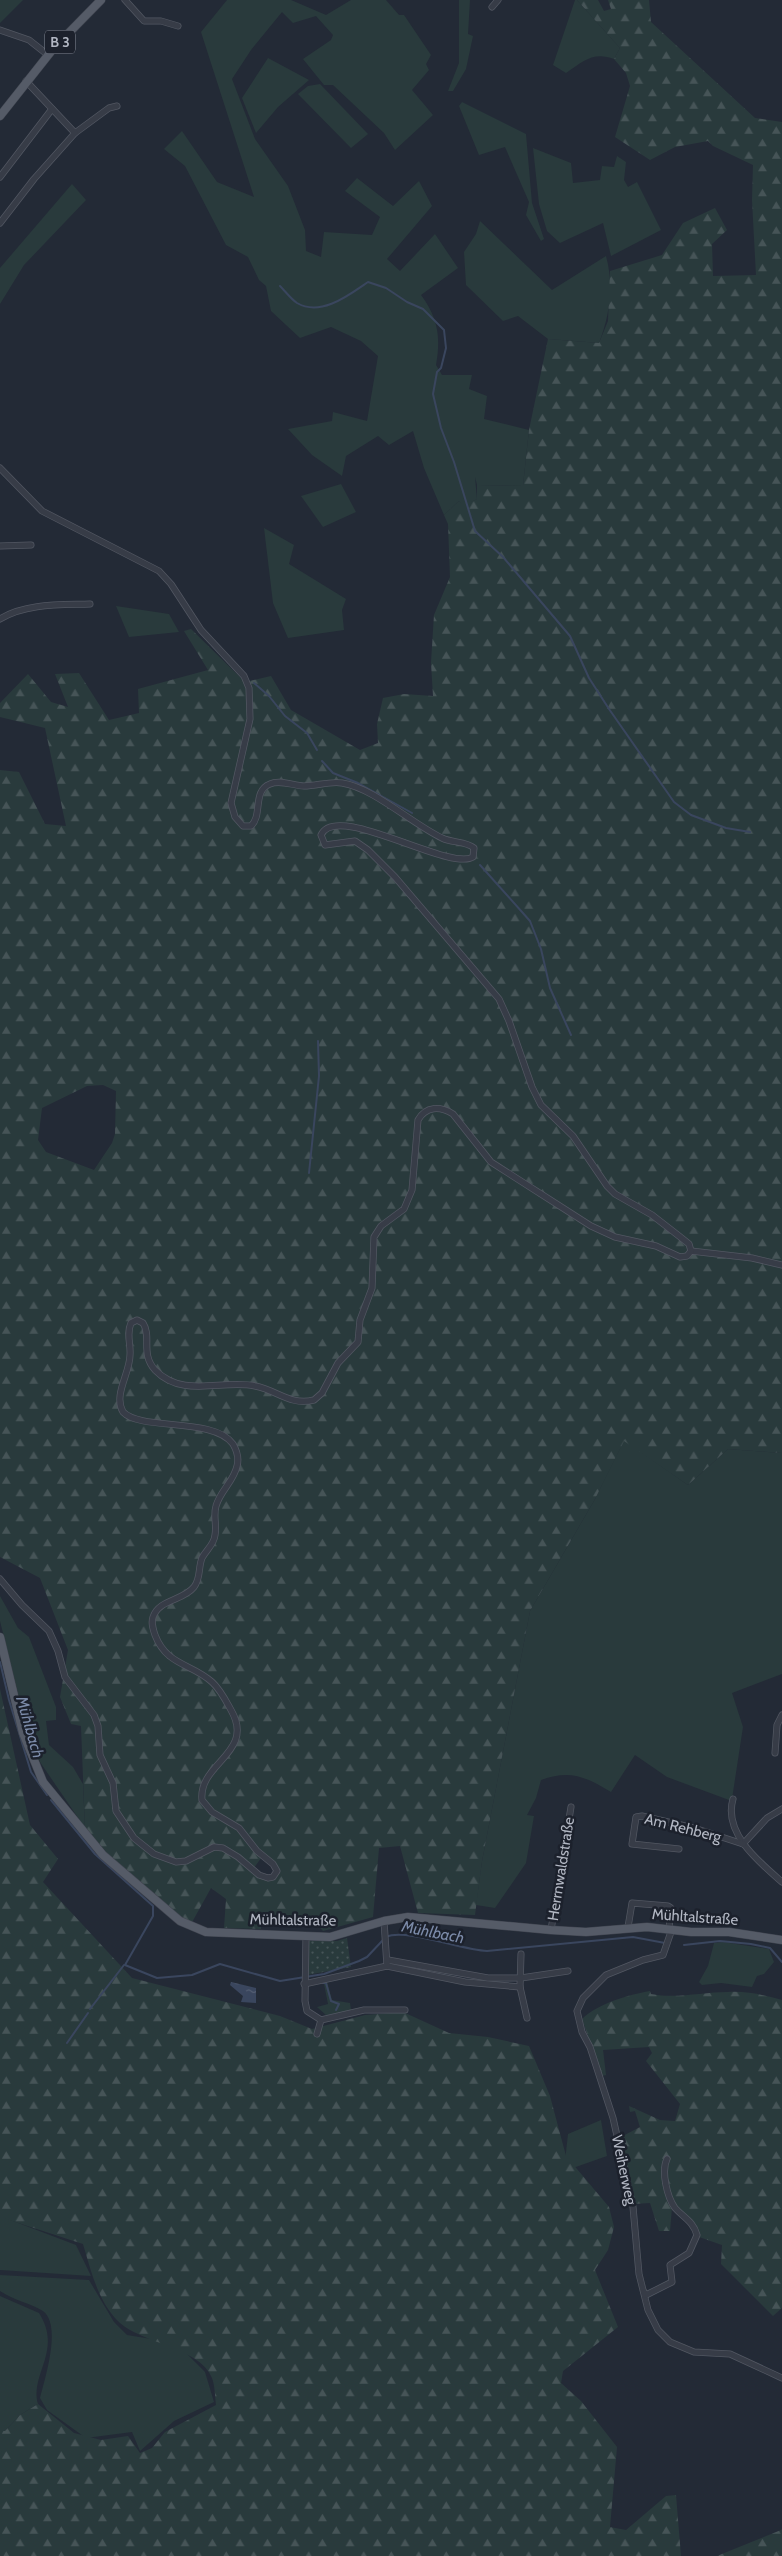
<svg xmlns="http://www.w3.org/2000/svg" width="782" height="2556" font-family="Cabin,sans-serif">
  <defs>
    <pattern id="forest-firs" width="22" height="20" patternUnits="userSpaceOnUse" patternTransform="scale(1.25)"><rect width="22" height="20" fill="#293a3c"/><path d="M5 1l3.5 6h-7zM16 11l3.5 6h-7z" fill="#465457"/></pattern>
    <pattern id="park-dots" width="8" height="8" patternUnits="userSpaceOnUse" patternTransform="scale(1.25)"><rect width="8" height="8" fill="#293a3c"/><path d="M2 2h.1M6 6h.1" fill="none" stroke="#465457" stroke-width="1.8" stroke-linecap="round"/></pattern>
    <pattern id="water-ripples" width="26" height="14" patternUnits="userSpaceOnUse" patternTransform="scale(1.25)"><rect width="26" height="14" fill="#3a465e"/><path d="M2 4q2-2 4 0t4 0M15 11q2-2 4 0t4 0" fill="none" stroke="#545e73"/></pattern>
  </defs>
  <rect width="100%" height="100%" fill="#232a36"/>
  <!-- green -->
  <g fill="#293a3c">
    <path d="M0 0H23L0 23Z"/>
    <path d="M227 0H291L326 15 351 0H386L399 15H404L431 55 426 64 429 70 412 90 433 115 395 150 384 133 333 85H324L303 59 331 40 333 35 316 16 293 23 282 12 251 50 232 79 255 139 288 186 305 230 306 251 321 257 324 232 372 235 380 217 345 191 357 178 393 206 419 181 432 206 387 259 400 271 435 234 458 268 421 295C438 318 441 337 436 365L442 375H472L469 389 487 396 484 419 529 430 523 486 477 485 475 477 477 499 464 506 459 501 444 515 424 468 413 431 389 445 378 436 346 456 342 476 312 455 288 429 332 421 333 412 367 421 378 356 361 341 331 327 300 338 271 311 266 286 259 280 248 257 226 245 185 166 164 149 182 131 217 182 254 197 201 32Z"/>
    <path d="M459 0H470L468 34 473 36 466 69 453 91H448L459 63Z"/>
    <path d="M575 0H577L620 48 614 59C594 51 583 61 566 73L553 65Z"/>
    <path d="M268 58 309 80 278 107 256 133 242 98Z"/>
    <path d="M320 84 368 134 351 148 298 94 308 86Z"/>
    <path d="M462 102 526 134 532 203 544 239 541 241 526 215 529 202 505 147 479 155 459 106Z"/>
    <path d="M533 148 571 163 573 183 600 180 602 166 614 167 617 156 626 162 624 180 628 187 637 182 661 230 611 256 603 223 560 243 547 231 539 204Z"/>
    <path d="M72 184 86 200 24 265 0 304V268Z"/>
    <path d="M480 221 552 290 606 256C614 285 610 315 599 343L548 339 518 316 503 321 466 285 464 252 476 234Z"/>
    <path d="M341 484 356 512 323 527 301 496Z"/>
    <path d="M264 528 294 545 289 564 346 599 342 610 344 630 288 638 273 603Z"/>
    <path d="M116 606 169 614 179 632 129 637Z"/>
    <path d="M624 1440 688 1485 728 1449 782 1453V1674L732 1693 743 1727 732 1799 729 1800 667 1777 635 1755 611 1792C586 1777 570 1769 541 1780L536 1798 527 1815 534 1816 526 1863 495 1908 476 1905 482 1861 530 1611 595 1499Z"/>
    <path d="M0 1596 18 1628 29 1637 56 1707V1720L46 1721 49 1745 73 1767 83 1784 85 1828 40 1762 27 1730 0 1621Z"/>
    <path d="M723 1942 769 1949 774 1962 764 1974 757 1976 752 1987 721 1983 702 1985 699 1982 708 1966 714 1943Z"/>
    <path d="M327 1981 332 2000 350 2003 351 2010 341 2014 326 2015 317 2007 328 2004 324 1984Z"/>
    <path d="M601 2120 607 2156 573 2168 565 2161 568 2134Z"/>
    <path d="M0 2216 76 2245 91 2276 0 2270Z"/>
    <path d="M0 2275 89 2280 114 2322 127 2335 176 2343 205 2372 214 2402 174 2421 140 2451 132 2432 86 2438 47 2410 40 2398C45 2378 62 2325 43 2311 30 2303 13 2300 0 2291Z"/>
    <path d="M0 2296 39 2313C63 2351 30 2373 38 2404L20 2415 5 2431H0Z"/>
  </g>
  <!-- forest -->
  <g fill="url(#forest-firs)" fill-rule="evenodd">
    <path d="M577 0H598L604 11 611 9 608 0H649L651 22 755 118 782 122V1453L728 1449 688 1485 624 1441 595 1499 530 1611 482 1861 475 1915 418 1913 400 1846 379 1848 373 1917 323 1931 310 1916 261 1917V1929L224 1928 226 1899 211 1888 191 1924 125 1873 85 1828 81 1726 71 1724 60 1697 68 1650 40 1578 0 1557V770L19 772 45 824 66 826 45 728 0 717V703L28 674 51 702 68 707 55 674 79 673 109 720 139 713 138 689 208 670 184 631 191 629 245 682 271 676 291 710 360 750 378 743 377 724 383 698 404 694 433 696 431 663 434 615 450 577 448 524 444 515 459 501 464 505 477 499V485L523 486 529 430 548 339 599 343 608 321 610 271 662 255 683 223 715 208 727 230 712 244 713 276 756 275 752 200 753 165 713 146 708 141 675 147 650 160 615 137 630 86 626 73 614 59 620 48ZM103 1085 116 1091 115 1134 112 1143 94 1170 46 1152 38 1140 42 1108 87 1086ZM264 1854 279 1868 277 1877 271 1880 261 1879 251 1872Z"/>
    <path d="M0 1689 30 1825 58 1859 43 1882 132 1978 280 2016 312 2029 365 2015 403 2012 449 2033 488 2037 529 2046 550 2096 566 2156 609 2207 614 2227 608 2250 595 2270 618 2327 563 2371 561 2383 581 2401 617 2447 610 2527 626 2530 666 2496 676 2495 681 2556H0V2431H5L20 2415 38 2404 74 2433 101 2440 128 2436 140 2453 152 2448 165 2432 216 2405C215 2396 215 2386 212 2378 200 2346 137 2344 115 2318 97 2297 91 2271 83 2244L0 2217Z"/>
    <path d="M650 1991 651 1994C676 1999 703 1992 728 1992 747 1991 764 1995 782 2000V2308L773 2316 721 2264 722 2245 699 2237 694 2223 672 2207 670 2231H659L650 2203 634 2204 619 2138 640 2127 635 2111 630 2112 629 2106 660 2120 675 2121 680 2104 646 2061 652 2053 649 2047 603 2050 606 2075 602 2076 582 2019C599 2003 628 1995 650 1991Z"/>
    <path d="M782 2529V2556H717L781 2530Z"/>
  </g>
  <!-- park -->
  <path fill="url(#park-dots)" d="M347 1938 351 1967 307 1975 308 1941H337Z"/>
  <!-- water -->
  <path fill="url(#water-ripples)" d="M231 1982 256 1988V2003L241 2002 243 1996 230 1985Z"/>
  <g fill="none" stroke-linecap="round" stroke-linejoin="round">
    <!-- stream -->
    <g stroke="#3a465e" stroke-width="2">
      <path d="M280 286C285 291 291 299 297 303 321 317 349 295 368 282L386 288 407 302 423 309 444 330 446 348 441 368 437 372 433 394 441 428 454 462 475 531 503 557 570 636 589 678 609 709 674 802 691 815 726 828 750 832"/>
      <path d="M254 683 269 696 285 716 307 733 317 750"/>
      <path d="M322 761 333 773 358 783 412 813"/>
      <path d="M480 865 530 921 541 949 550 988 571 1035"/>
      <path d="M309 1173 319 1076 318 1041"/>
      <path d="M0 1662 9 1700 31 1772 47 1795"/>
      <path d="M51 1800 95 1854 153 1906V1916L125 1965 157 1978 192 1975 220 1964 280 1981 324 1974 359 1961 367 1957 383 1940"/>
      <path d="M386 1937C406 1928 461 1950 487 1951L633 1937 665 1943"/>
      <path d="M684 1945 720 1941 751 1944 770 1948 782 1962"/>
      <path d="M323 1983H326L331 2001 339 2004 336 2010"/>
      <path d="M90 2009 124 1965"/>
      <path d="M67 2043 88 2013"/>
    </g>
    <defs>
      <g id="minor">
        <path d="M125 0 144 21H161L178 26"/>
        <path d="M492 7 498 0"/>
        <path d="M0 30 29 40 48 55"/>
        <path d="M75 133 109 108 117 106"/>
        <path d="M0 177 52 109"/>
        <path d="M0 223 34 179 75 133 26 81"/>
        <path d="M0 468 42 511 159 571 171 584 201 630 244 676 249 688 250 719 231 803 235 817 243 826H251C263 815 252 791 270 784 280 779 294 786 304 786 317 786 329 781 342 783 374 788 412 824 442 838 452 843 466 841 474 848L473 857C449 872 336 801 321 835L325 845 355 841 368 850 395 877 499 999 509 1021 532 1087 541 1105 573 1136 607 1186 615 1194 652 1215 679 1236 689 1244 691 1251"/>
        <path d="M0 546 31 545"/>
        <path d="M0 619C26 603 61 605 90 604"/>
        <path d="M691 1251 752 1258 782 1265"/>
        <path d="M0 1579 22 1605 49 1631 58 1651 65 1677 94 1715 98 1726 100 1755 113 1783 116 1811 134 1838 154 1854 176 1862 186 1861 214 1847 223 1848 238 1857 259 1875 268 1878 273 1877 277 1871 273 1864 257 1851 239 1828 212 1812 202 1800C198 1763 256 1753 231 1710 226 1701 220 1689 212 1682 191 1663 167 1666 155 1635 153 1629 151 1623 153 1617 159 1599 183 1601 194 1587 201 1578 198 1568 202 1558 206 1550 214 1545 215 1535 217 1525 213 1516 216 1506 220 1491 234 1481 237 1466 239 1459 237 1451 233 1444 214 1417 141 1431 123 1412 113 1395 130 1373 130 1355 131 1344 126 1334 131 1323L137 1320 143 1323C152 1337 140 1353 155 1370 183 1399 222 1379 255 1386 277 1390 290 1406 314 1400L322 1393 338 1363 358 1342 360 1320 372 1288 374 1237 381 1226 404 1209 412 1190 418 1120C426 1106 440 1106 453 1114L491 1162 591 1226 615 1237 656 1246 680 1257 687 1256 691 1251"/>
        <path d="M775 1753 777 1725 782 1715"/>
        <path d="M733 1799C723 1833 759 1862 782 1882"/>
        <path d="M743 1844 767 1818 782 1809"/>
        <path d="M679 1849 632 1844 636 1817 642 1816 694 1828 743 1844"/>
        <path d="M628 1927 632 1903 668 1906 671 1908 669 1929"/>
        <path d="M672 1929 663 1955 643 1960 606 1975 583 1998 577 2011 582 2032 590 2047 613 2118 633 2207 639 2274 648 2310 658 2330 670 2342 694 2352 730 2354 782 2378"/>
        <path d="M551 1930 571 1807"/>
        <path d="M306 1936 305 2001 307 2011 321 2020 317 2034"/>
        <path d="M521 1954 520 1987 527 2018"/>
        <path d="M388 1960 488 1978H521L568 1971"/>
        <path d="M387 1966 465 1982 520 1987"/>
        <path d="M304 1984 387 1966 384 1921"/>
        <path d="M321 2020 364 2010H405"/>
        <path d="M644 2292 646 2295 672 2282 670 2265 689 2253 697 2235C693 2221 684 2218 675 2208 667 2197 661 2171 667 2159"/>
      </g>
      <g id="major">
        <path d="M0 116 53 49 101 0"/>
        <path d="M0 1637 23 1733 43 1782 103 1855 180 1921 206 1932 330 1937 384 1921 408 1917 551 1930 586 1932 647 1927 691 1932H729L782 1940"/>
      </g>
    </defs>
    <!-- minor casing -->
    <use href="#minor" stroke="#525762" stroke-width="7"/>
    <!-- major casing -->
    <use href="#major" stroke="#404550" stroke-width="9"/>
    <!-- minor -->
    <use href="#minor" stroke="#373c47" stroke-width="5.5"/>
    <!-- major -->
    <use href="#major" stroke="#555b67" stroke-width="8"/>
  </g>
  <g text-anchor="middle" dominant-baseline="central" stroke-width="5" stroke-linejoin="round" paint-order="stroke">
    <!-- shield labels -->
    <rect fill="#1c212c" stroke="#858a96" stroke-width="1" x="45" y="30.5" width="30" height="23" rx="4"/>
    <g font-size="14" font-weight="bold" fill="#b2b7c3">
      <text x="60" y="42">B 3</text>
    </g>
    <!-- street labels -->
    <g font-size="15" fill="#b2b7c3" stroke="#1c212c">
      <text transform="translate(683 1828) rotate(14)">Am Rehberg</text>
      <text transform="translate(561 1869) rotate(-81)">Herrnwaldstraße</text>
      <text transform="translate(695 1917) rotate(4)">Mühltalstraße</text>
      <text transform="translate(293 1920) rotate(1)">Mühltalstraße</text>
      <text transform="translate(624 2170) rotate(78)">Weiherweg</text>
    </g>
    <!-- water labels -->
    <g font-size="16" font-style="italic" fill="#7c8ba9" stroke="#1c212c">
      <text transform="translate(30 1727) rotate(74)">Mühlbach</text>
      <text transform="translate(433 1932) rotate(11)">Mühlbach</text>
    </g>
  </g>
</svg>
